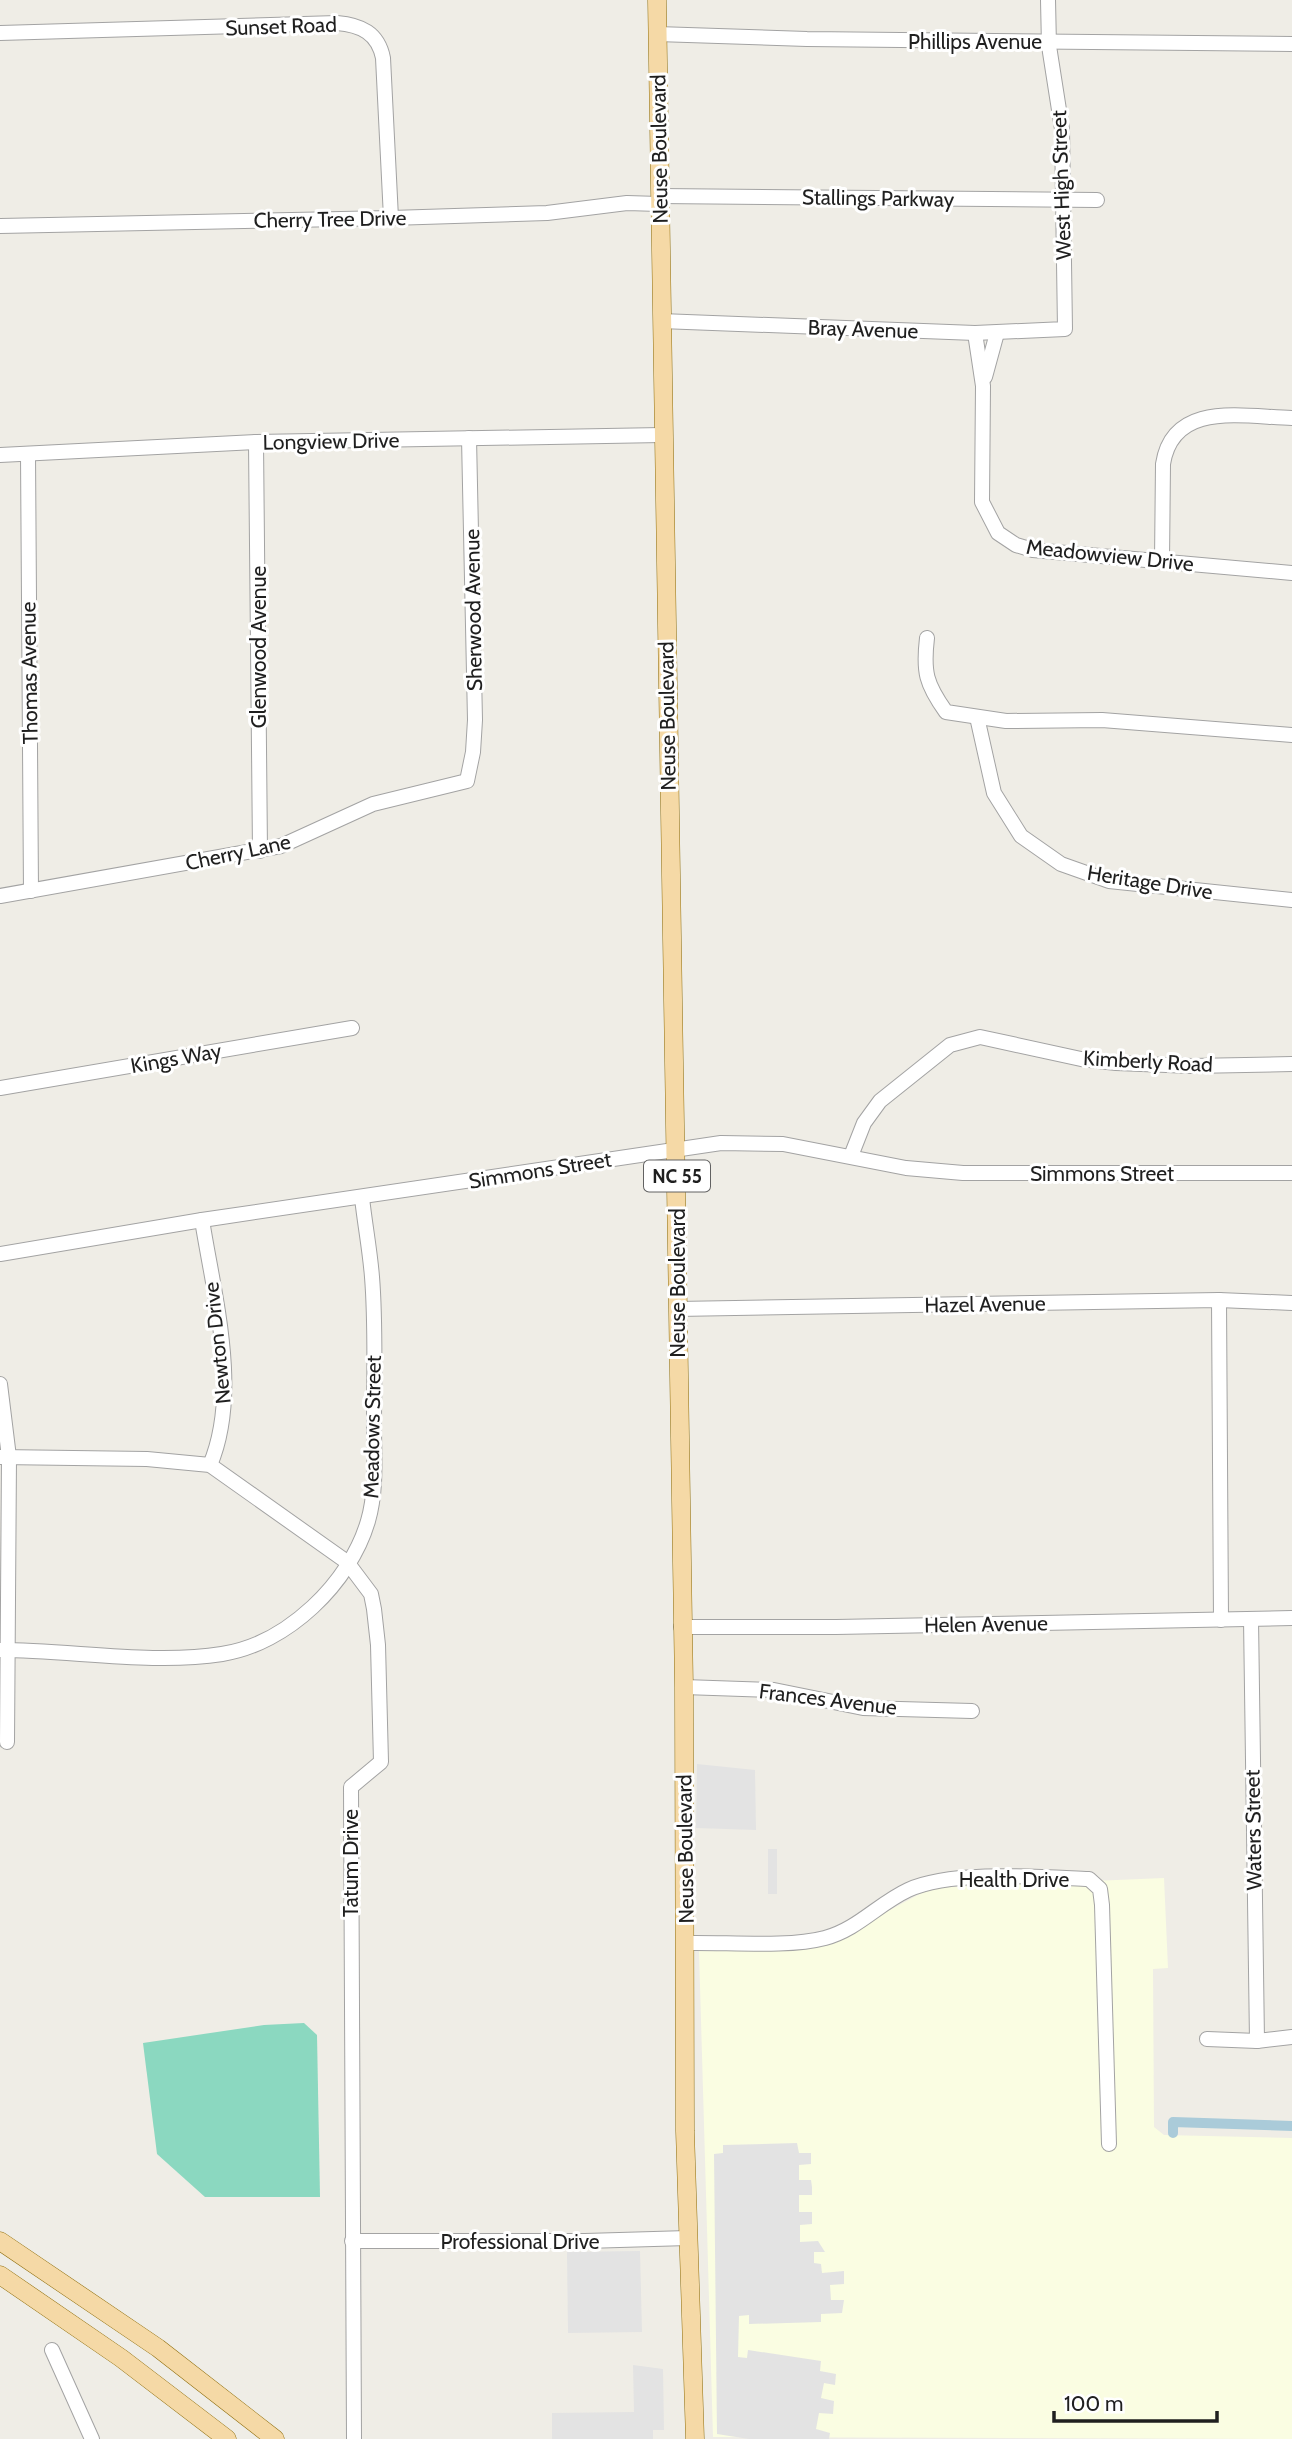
<svg xmlns="http://www.w3.org/2000/svg" width="1292" height="2439" font-family="Cabin,sans-serif">
  <rect width="100%" height="100%" fill="#efede6"/>
  <!-- education -->
  <path fill="#fafde2" d="M1164 1878 1168 1968 1153 1969 1154 2127 1164 2135 1292 2138V2439L713 2437 699 1951 828 1943 931 1888Z"/>
  <!-- pitch -->
  <path fill="#8bd8c0" d="M304 2023 317 2035 320 2197H205L157 2154 143 2043 264 2025Z"/>
  <!-- parking -->
  <g fill="#e3e3e3">
    <path d="M697 1764 755 1770 756 1830 696 1828Z"/>
    <rect x="768" y="1849" width="9" height="45"/>
    <path d="M797 2143 799 2153H811V2164L799 2165V2180H811L812 2187V2195H799V2212H812V2224L800 2225V2242L818 2241 825 2252H814V2263L821 2264 822 2273 844 2271V2284L830 2285 831 2300H844L842 2313 821 2314V2322L749 2324V2315L739 2316 738 2357 747 2358 748 2350 821 2361 820 2371 836 2374 835 2385 824 2383 821 2398 834 2401 833 2414 819 2413 816 2429 830 2433 829 2439H749L717 2434 714 2154 723 2153V2145Z"/>
    <path d="M640 2251 642 2332 568 2333 567 2252Z"/>
    <path d="M633 2365 663 2369 664 2430H653V2439H552V2413L634 2412Z"/>
  </g>
  <g fill="none" stroke-linecap="round" stroke-linejoin="round">
    <!-- canal -->
    <path stroke="#aacbd9" stroke-width="10" d="M1173 2133V2122L1292 2126"/>
    <defs>
      <g id="minor">
        <path d="M0 33 337 23C361 25 378 33 383 58L391 218"/>
        <path d="M657 34 807 39 1292 44"/>
        <path d="M659 196 1097 200"/>
        <path d="M0 226 391 218 547 213 627 203 659 204"/>
        <path d="M661 321 975 333 1065 329 1062 129 1049 46 1048 0"/>
        <path d="M975 333 983 386 982 502 998 533 1016 545 1033 550 1292 573"/>
        <path d="M985 377 997 333"/>
        <path d="M256 442 260 851"/>
        <path d="M28 454 31 891"/>
        <path d="M0 455 256 442 662 435"/>
        <path d="M1162 561 1163 464C1173 400 1244 417 1292 418"/>
        <path d="M927 638C923 672 926 684 946 712L1006 721 1102 720 1292 735"/>
        <path d="M977 717 994 793 1021 836 1061 864 1109 881 1292 900"/>
        <path d="M0 896 281 846 373 804 467 781 473 752 475 720 469 438"/>
        <path d="M0 1088 352 1028"/>
        <path d="M851 1156 864 1123 880 1101 950 1045 980 1037 1081 1059 1116 1063 1192 1066 1292 1064"/>
        <path d="M202 1220C214 1296 241 1392 210 1465"/>
        <path d="M0 1254 202 1220 721 1143 783 1144 906 1168 963 1173H1292"/>
        <path d="M1219 1300 1221 1620"/>
        <path d="M677 1309 1219 1300 1292 1303"/>
        <path d="M0 1384 9 1457 7 1742"/>
        <path d="M0 1457 147 1459 210 1465 347 1562 371 1594 374 1609 378 1645 381 1762 351 1787 354 2439"/>
        <path d="M1251 1619 1257 2041"/>
        <path d="M681 1627H836L1292 1618"/>
        <path d="M0 1650C71 1650 153 1665 222 1654 287 1644 350 1583 368 1521 377 1490 374 1457 374 1426 374 1377 376 1326 372 1277 370 1251 365 1225 362 1198"/>
        <path d="M684 1687 774 1690 863 1708 972 1711"/>
        <path d="M686 1943C727 1942 787 1948 825 1938 858 1929 878 1904 908 1890 951 1870 1040 1877 1089 1879L1100 1889 1102 1905 1109 2144"/>
        <path d="M1207 2039 1257 2041 1292 2037"/>
        <path d="M352 2241H585L688 2238"/>
        <path d="M52 2350 92 2439"/>
      </g>
      <g id="major">
        <path d="M657 0 684 1687 685 2131 695 2439"/>
        <path d="M0 2241 158 2348 275 2439"/>
        <path d="M0 2275 121 2358 227 2439"/>
      </g>
    </defs>
    <!-- minor casing -->
    <use href="#minor" stroke="#a3a3a3" stroke-width="16"/>
    <!-- major casing -->
    <use href="#major" stroke="#8f6e0c" stroke-width="19"/>
    <!-- minor -->
    <use href="#minor" stroke="#fff" stroke-width="14"/>
    <!-- major -->
    <use href="#major" stroke="#f5d9a6" stroke-width="18"/>
  </g>
  <g text-anchor="middle" dominant-baseline="central" stroke-width="6" stroke-linejoin="round" paint-order="stroke">
    <!-- shield labels -->
    <rect fill="#fff" stroke="#626262" stroke-width="2" x="644" y="1160.5" width="66" height="31" rx="5"/>
    <g font-size="19" font-weight="bold" fill="#1f1f1f">
      <text x="677" y="1176">NC 55</text>
    </g>
    <!-- street labels -->
    <g font-size="21" fill="#1f1f1f" stroke="#fff">
      <text transform="translate(281 26) rotate(-2)">Sunset Road</text>
      <text x="975" y="41">Phillips Avenue</text>
      <text transform="translate(659 149) rotate(-91)">Neuse Boulevard</text>
      <text transform="translate(1061 185) rotate(-92)">West High Street</text>
      <text transform="translate(878 198) rotate(1)">Stallings Parkway</text>
      <text transform="translate(330 219) rotate(-1)">Cherry Tree Drive</text>
      <text transform="translate(863 329) rotate(2)">Bray Avenue</text>
      <text transform="translate(331 441) rotate(-1)">Longview Drive</text>
      <text transform="translate(1110 555) rotate(6)">Meadowview Drive</text>
      <text transform="translate(473 610) rotate(-91)">Sherwood Avenue</text>
      <text transform="translate(258 647) rotate(-90)">Glenwood Avenue</text>
      <text transform="translate(29 673) rotate(-91)">Thomas Avenue</text>
      <text transform="translate(667 716) rotate(-91)">Neuse Boulevard</text>
      <text transform="translate(238 852) rotate(-12)">Cherry Lane</text>
      <text transform="translate(1150 882) rotate(9)">Heritage Drive</text>
      <text transform="translate(176 1058) rotate(-10)">Kings Way</text>
      <text transform="translate(1148 1061) rotate(3)">Kimberly Road</text>
      <text transform="translate(540 1170) rotate(-9)">Simmons Street</text>
      <text x="1102" y="1173">Simmons Street</text>
      <text transform="translate(677 1283) rotate(-90)">Neuse Boulevard</text>
      <text transform="translate(985 1304) rotate(-1)">Hazel Avenue</text>
      <text transform="translate(217 1343) rotate(-96)">Newton Drive</text>
      <text transform="translate(372 1427) rotate(-89)">Meadows Street</text>
      <text transform="translate(986 1624) rotate(-1)">Helen Avenue</text>
      <text transform="translate(828 1699) rotate(7)">Frances Avenue</text>
      <text transform="translate(1253 1830) rotate(-91)">Waters Street</text>
      <text transform="translate(685 1849) rotate(-91)">Neuse Boulevard</text>
      <text transform="translate(350 1863) rotate(-90)">Tatum Drive</text>
      <text x="1014" y="1879">Health Drive</text>
      <text x="520" y="2241">Professional Drive</text>
    </g>
  </g>
  <!-- scale -->
  <path d="M1054 2411v10h163v-10" fill="none" stroke="#1f1f1f" stroke-width="3.5"/>
  <text x="1064" y="2411" font-size="21" fill="#1f1f1f" stroke="#ffffff" stroke-width="5" paint-order="stroke">100 m</text>
</svg>
